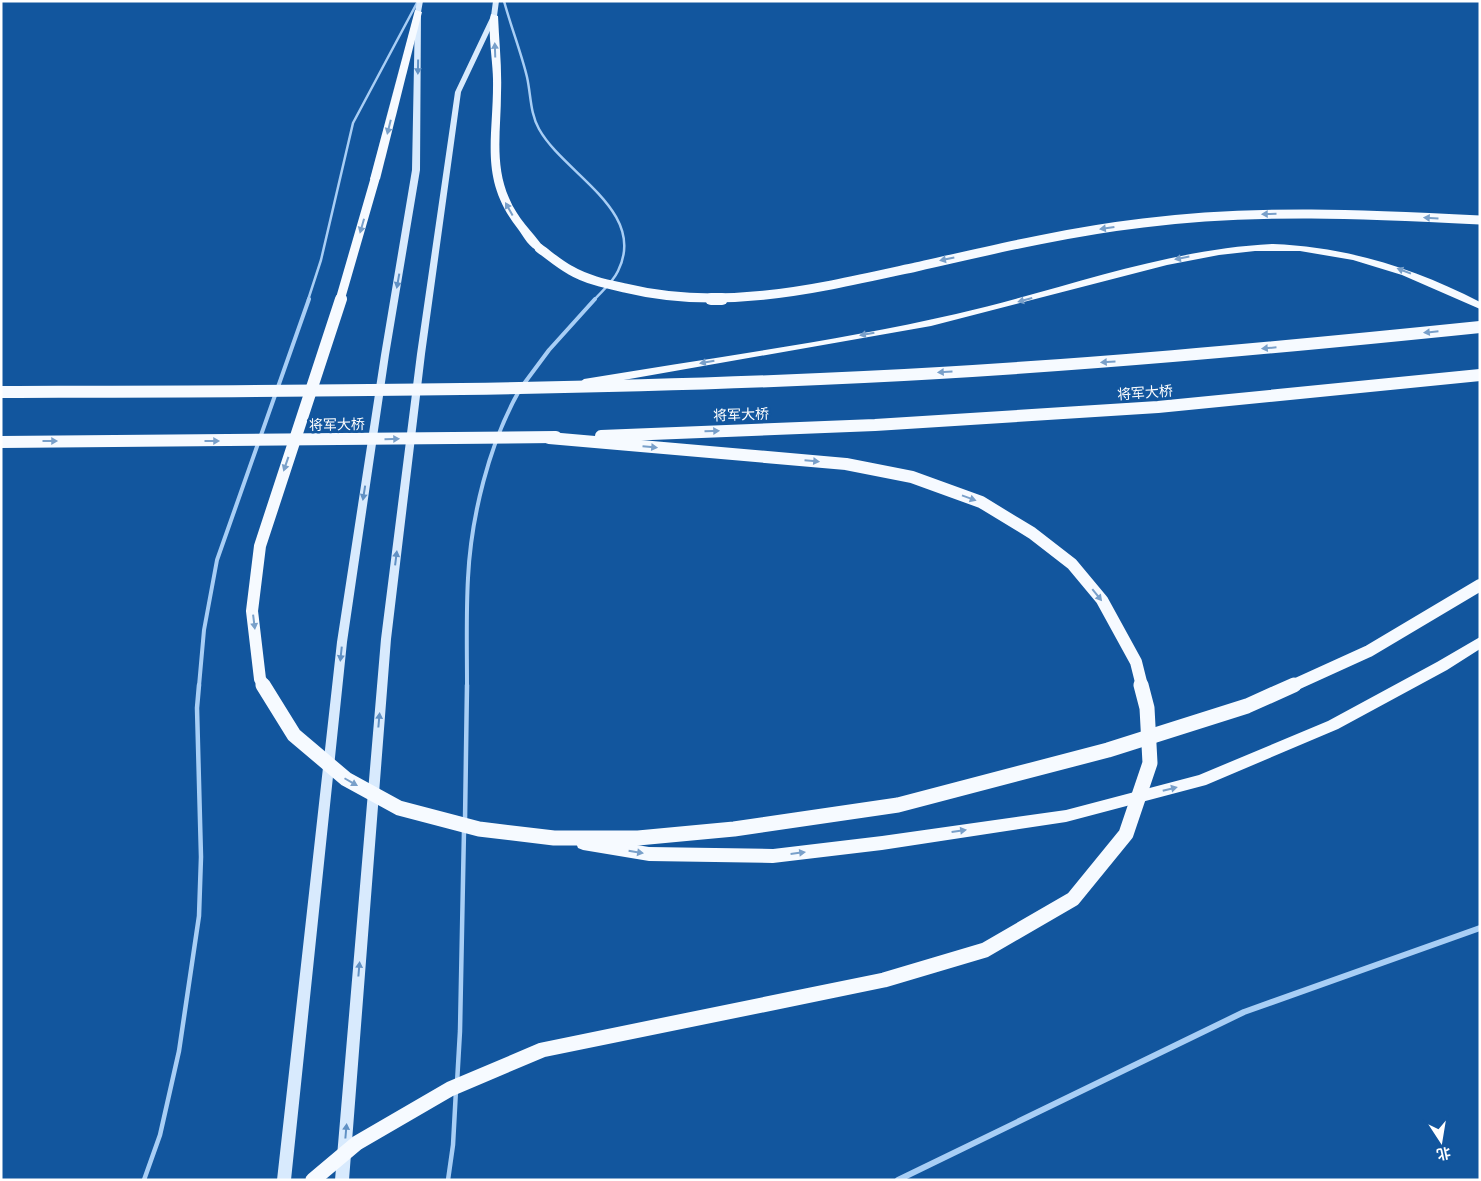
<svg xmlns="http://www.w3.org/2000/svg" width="1481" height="1181" font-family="'Nunito Sans','Noto Sans SC',sans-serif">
  <rect width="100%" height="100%" fill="#12569e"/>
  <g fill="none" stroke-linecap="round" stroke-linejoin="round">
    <!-- service-far2 -->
    <g stroke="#a8cef5" stroke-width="2.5">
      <path d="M504 1C511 27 521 52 527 77 531 95 530 113 539 129 564 174 648 211 618 271 613 282 602 291 594 300"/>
      <path d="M308 300 321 260 353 123 418 1"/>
    </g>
    <!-- service-far1 -->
    <g stroke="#a8cef5" stroke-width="4">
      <path d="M523 385 549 350 595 299"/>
      <path d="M199 686 204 630 217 560 309 299"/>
      <path d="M467 686C467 650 466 614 468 578 471 517 489 444 519 391"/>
    </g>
    <!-- service -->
    <g stroke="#a8cef5" stroke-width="4.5">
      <path d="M465 821 467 685"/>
      <path d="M457 1083 460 1031 464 830"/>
      <path d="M144 1180 160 1135 179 1051 199 916 201 857 197 708 199 685"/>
      <path d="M448 1180 453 1145 456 1090"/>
    </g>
    <!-- minor -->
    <path stroke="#a8cef5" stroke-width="6" d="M898 1180 1244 1012 1480 928"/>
    <!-- secondary -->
    <g fill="#d8eafd" fill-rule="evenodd">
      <path d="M417 1H423L421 12 420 170 389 355 347 642 291 1180H277L337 642 381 355 412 170 415 12Z"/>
      <path d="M493 1H499L497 16 461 92 425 354 391 639 349 1180H335L381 639 417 354 455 92 491 16Z"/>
    </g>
    <!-- primary -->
    <g fill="#f6faff" fill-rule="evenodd">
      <path d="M415 10 422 12 380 179 375 182 370 179Z"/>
      <path d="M491 14 498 16C499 41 502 67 501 93 501 129 494 164 509 198 517 218 532 231 544 248L539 251C530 249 523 236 518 229 478 178 494 138 493 79 493 63 487 28 491 14Z"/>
      <path d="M1273 244C1347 247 1414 268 1480 302V309L1402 275 1353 260 1300 251H1255L1219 255 1167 265 931 326 584 387 579 383 584 379C708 358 834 342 956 314 1061 290 1165 249 1273 244Z"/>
      <path d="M1480 637V649L1447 670 1338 729 1206 785 1066 822 882 850 773 863 649 861 583 850 578 848 576 843 578 838 583 836 649 847 773 849 882 836 1066 810 1199 775 1328 721 1437 662Z"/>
    </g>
    <!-- primary-bridge-far2 -->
    <g stroke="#f6faff" stroke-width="9">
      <path d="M539 248C550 256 559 264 570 270 587 280 607 284 625 288 723 312 820 288 916 267 991 250 1066 232 1143 223 1255 209 1367 214 1480 220"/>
      <path d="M340 300 375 179"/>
    </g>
    <!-- primary-bridge-far1 -->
    <g stroke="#f6faff" stroke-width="12">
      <path d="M711 299H722"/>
      <path d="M1 392C289 391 577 391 864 377 1070 367 1275 348 1480 327"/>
      <path d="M601 436 875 425 1158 407 1480 375"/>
      <path d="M549 438 846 464 912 477 981 502 1032 533 1072 564 1102 600 1136 662 1142 686"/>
      <path d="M1 442 556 437"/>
      <path d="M264 686 260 679 252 611 260 546 341 299"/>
      <path d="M1292 686 1369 651 1480 585"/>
    </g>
    <!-- primary-bridge -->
    <g stroke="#f6faff" stroke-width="15">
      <path d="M263 685 294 735 346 779 399 808 479 829 554 838H638L734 829 898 805 1108 750 1247 706 1294 685"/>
      <path d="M313 1180 357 1143 450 1089 542 1050 884 980 985 950 1073 899 1126 834 1150 763 1147 708 1141 685"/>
    </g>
  </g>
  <!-- one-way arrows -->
  <defs><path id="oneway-solid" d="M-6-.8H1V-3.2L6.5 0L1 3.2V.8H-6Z" transform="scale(1.25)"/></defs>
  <g fill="#79a0ca">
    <use href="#oneway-solid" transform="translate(495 50) rotate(-92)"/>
    <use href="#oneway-solid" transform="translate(389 127) rotate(104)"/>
    <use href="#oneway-solid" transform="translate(509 209) rotate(-119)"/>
    <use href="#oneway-solid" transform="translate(1269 214) rotate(179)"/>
    <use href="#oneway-solid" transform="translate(1431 218) rotate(-177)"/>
    <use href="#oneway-solid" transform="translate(362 226) rotate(106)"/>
    <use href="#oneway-solid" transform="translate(1107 228) rotate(172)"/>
    <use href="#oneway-solid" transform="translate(1182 258) rotate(169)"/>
    <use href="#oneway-solid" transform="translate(947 259) rotate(168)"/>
    <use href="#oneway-solid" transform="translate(1404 271) rotate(-159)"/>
    <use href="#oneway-solid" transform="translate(1025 300) rotate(165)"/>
    <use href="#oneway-solid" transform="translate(1431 332) rotate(174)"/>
    <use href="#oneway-solid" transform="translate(867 334) rotate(170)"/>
    <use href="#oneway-solid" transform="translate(1269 348) rotate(175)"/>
    <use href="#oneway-solid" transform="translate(707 362) rotate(170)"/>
    <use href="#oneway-solid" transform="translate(1108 362) rotate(177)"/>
    <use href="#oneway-solid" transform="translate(945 372) rotate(177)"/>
    <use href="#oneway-solid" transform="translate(712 431) rotate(-2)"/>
    <use href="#oneway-solid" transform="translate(392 439) rotate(-1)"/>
    <use href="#oneway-solid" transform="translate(50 441)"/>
    <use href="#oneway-solid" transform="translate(212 441)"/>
    <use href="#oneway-solid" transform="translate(650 447) rotate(5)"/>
    <use href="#oneway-solid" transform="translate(812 461) rotate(5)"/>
    <use href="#oneway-solid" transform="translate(286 464) rotate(109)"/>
    <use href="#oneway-solid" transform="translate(969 498) rotate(20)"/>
    <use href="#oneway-solid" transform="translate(1097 595) rotate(51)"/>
    <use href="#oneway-solid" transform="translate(254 622) rotate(83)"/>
    <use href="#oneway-solid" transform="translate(351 782) rotate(30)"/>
    <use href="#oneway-solid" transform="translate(1170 789) rotate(-14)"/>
    <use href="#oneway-solid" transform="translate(959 831) rotate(-8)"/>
    <use href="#oneway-solid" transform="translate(636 852) rotate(9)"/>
    <use href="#oneway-solid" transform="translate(798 853) rotate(-7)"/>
  </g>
  <g fill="#6191c4">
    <use href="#oneway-solid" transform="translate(418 67) rotate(91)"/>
    <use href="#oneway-solid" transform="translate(398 281) rotate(100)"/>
    <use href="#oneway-solid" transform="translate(364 493) rotate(99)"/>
    <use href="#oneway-solid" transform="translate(396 558) rotate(-83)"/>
    <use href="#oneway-solid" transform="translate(341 654) rotate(96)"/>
    <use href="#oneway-solid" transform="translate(379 720) rotate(-85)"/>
    <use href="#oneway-solid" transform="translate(359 969) rotate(-85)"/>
    <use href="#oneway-solid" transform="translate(346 1131) rotate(-85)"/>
  </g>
  <g text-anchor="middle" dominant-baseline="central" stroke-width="5" stroke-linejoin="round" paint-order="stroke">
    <!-- street labels -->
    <g font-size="14" fill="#fff" stroke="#12569e">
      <text transform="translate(1145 393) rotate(-4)">将军大桥</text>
      <text transform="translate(741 415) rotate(-2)">将军大桥</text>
      <text transform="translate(337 425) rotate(-1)">将军大桥</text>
    </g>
  </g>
  <!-- border -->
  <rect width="1481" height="1181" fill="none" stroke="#ffffff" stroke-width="5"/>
  <!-- north arrow -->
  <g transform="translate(1441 1141) rotate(168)" stroke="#12569e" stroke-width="4" paint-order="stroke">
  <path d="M0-4L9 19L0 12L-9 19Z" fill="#ffffff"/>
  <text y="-8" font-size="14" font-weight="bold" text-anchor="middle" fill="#ffffff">北</text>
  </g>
</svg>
